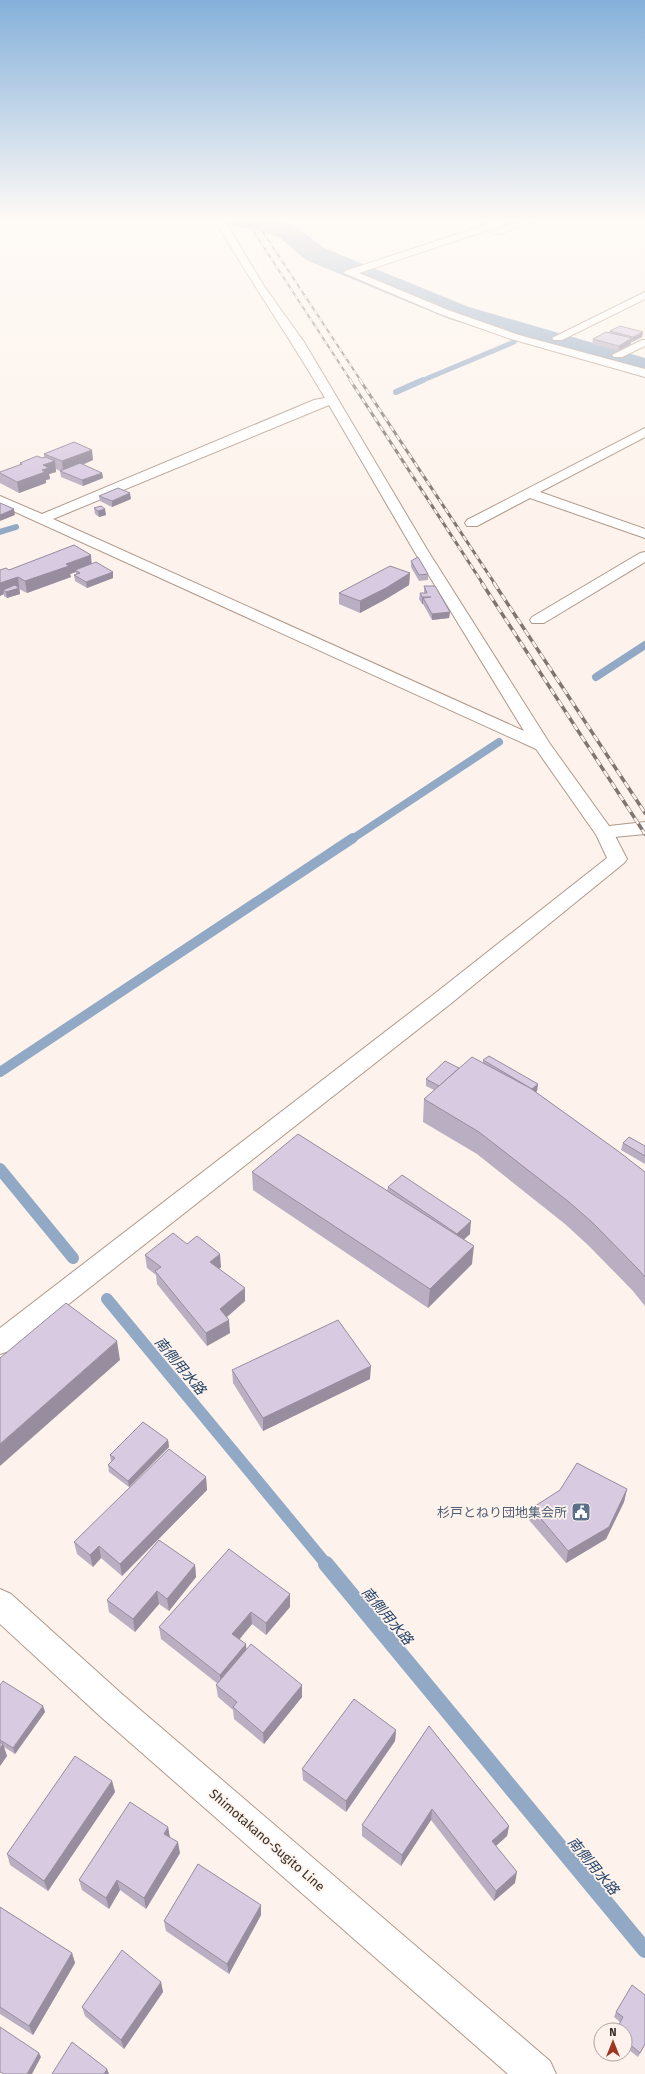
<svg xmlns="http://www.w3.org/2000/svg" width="645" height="2074" font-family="'Fira Sans','Noto Sans JP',sans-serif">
  <rect width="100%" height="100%" fill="#fdf3ec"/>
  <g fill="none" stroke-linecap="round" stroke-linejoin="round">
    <!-- stream-far5 -->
    <path stroke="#92a9c5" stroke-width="5" d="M421 381 514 342"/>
    <!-- stream-far4 -->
    <g stroke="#92a9c5" stroke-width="6">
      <path d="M396 392 423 380"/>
      <path d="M0 532 16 527"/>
    </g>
    <!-- stream-far3 -->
    <g stroke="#92a9c5" stroke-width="8">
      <path d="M596 677 645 645"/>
      <path d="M352 839 499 742"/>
    </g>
    <!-- stream-far2 -->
    <path stroke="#92a9c5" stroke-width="10" d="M0 1072 353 838"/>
    <!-- stream-far1 -->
    <g stroke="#92a9c5" stroke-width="12">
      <path d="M0 1169 73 1258"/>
      <path d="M107 1299 327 1565"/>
    </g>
    <!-- stream -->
    <path stroke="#92a9c5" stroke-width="16" d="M326 1564 645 1950"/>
    <!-- river -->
    <path fill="#92a9c5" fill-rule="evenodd" d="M228 220 278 221 298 228 324 248 469 307 645 358V377L449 319 306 260 280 238 263 232 231 225Z"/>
    <defs>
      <g id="street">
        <path d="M211 220H222L226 223 264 286 304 342 428 551 550 744 609 826 645 822V834L604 838 597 836 536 749 0 505V496L42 514 314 400 325 398C291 340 253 285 219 227ZM329 405 414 551 524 731 53 519Z"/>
        <path d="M500 220H514L512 222 359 273 448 310 519 335 645 369V377L511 339 440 314 344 273 345 271Z"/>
        <path d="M523 220H537L500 234H494L492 232Z"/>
        <path d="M645 292V299L562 340H554L552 338Z"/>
        <path d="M642 340H645V346L622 357H614L612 355Z"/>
        <path d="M645 428V437L540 492 645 529V538L530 498 477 526H467L465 523 467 520Z"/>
        <path d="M645 552V562L544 623H532L530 620 532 617 640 553Z"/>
      </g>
      <g id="secondary">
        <path d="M604 826 611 828 613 832 627 859 624 863 449 1005 9 1351 0 1354V1328L433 995 607 858 595 832 597 828Z"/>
        <path d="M0 1589 11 1594 123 1695 550 2061 556 2074H508L101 1717 0 1624Z"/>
      </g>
    </defs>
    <!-- street casing -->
    <use href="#street" stroke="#b0998a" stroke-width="2"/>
    <!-- secondary casing -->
    <use href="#secondary" stroke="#b0998a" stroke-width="2"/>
    <!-- street -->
    <use href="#street" fill="#fff" fill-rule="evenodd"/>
    <!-- secondary -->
    <use href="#secondary" fill="#fff" fill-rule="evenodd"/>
    <defs>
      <g id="rail-far2">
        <path d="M246 220 351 381"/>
        <path d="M255 220 361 381"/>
      </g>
      <g id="rail-far1">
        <path d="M350 380 483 584"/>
        <path d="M360 380 495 584"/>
      </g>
      <g id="rail">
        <path d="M482 583 645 834"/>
        <path d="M494 583 645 813"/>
      </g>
    </defs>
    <!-- rail-far2 casing -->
    <use href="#rail-far2" stroke="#80766f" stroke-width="2"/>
    <!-- rail-far1 casing -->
    <use href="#rail-far1" stroke="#80766f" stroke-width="3"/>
    <!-- rail casing -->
    <use href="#rail" stroke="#80766f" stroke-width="3.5"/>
    <!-- rail-far2 -->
    <use href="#rail-far2" stroke="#fdf3ec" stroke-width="1.5" stroke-dasharray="4.5" stroke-linecap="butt"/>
    <!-- rail-far1 -->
    <use href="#rail-far1" stroke="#fdf3ec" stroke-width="2" stroke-dasharray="5.5" stroke-linecap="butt"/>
    <!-- rail -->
    <use href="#rail" stroke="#fdf3ec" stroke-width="2.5" stroke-dasharray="7" stroke-linecap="butt"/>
  </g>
  <!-- wall -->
  <g fill="#baaec2">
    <path d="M610 331 643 332 642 337 632 342H631V344L618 351 592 344 593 339 609 333Z"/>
    <path d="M44 454 93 460 83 465 102 473 103 478 83 486 61 477 60 471 56 469V472L49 474 50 479 46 480V483L19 493 0 483V472L20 465V463L44 458Z"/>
    <path d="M99 496 131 499 112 507 100 501Z"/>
    <path d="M94 508 106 515 99 517 95 514Z"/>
    <path d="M411 561 428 574V580L419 581 411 567Z"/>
    <path d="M91 564 113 572V578L87 588 75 581 74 575 76 574V572L70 574 71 577 27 593 19 589 20 594 7 598 4 596V594L0 596 9 570Z"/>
    <path d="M410 573 409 585 386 599 360 613 339 604V593Z"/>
    <path d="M424 586 450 612 449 618 432 620 423 604H422L419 599 420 593H424Z"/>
    <path d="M483 1060 538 1084 537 1091 536 1092 645 1172V1306L633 1291 589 1246 565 1224 477 1154 423 1122 424 1099 434 1090 426 1086V1079L459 1068 483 1063Z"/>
    <path d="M623 1143 645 1146V1164L621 1150Z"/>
    <path d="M252 1172 387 1191 388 1187 470 1234 464 1239 472 1264 428 1308 253 1190Z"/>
    <path d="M187 1244 221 1267 219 1269 245 1301 227 1317 230 1333 207 1346 157 1284 156 1275 147 1268 145 1255Z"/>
    <path d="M232 1370 370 1379 263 1431 233 1383Z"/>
    <path d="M168 1440 169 1447 129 1487 109 1472 108 1465 111 1462 110 1455Z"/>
    <path d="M206 1477 207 1490 122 1576 101 1558 93 1567 77 1554 74 1542Z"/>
    <path d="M627 1489 624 1502 606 1539 566 1563 529 1520 532 1508Z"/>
    <path d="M195 1565 196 1577 169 1611 159 1604 135 1632 109 1612 107 1600Z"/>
    <path d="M290 1607 266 1635 252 1624 239 1639 246 1650 302 1697 264 1744 234 1719 233 1710 218 1697 216 1685 218 1684 161 1639 159 1627Z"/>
    <path d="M0 1685 43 1706 45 1712 15 1754 4 1747 7 1756 0 1766Z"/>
    <path d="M429 1726 509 1826 507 1836 496 1846 515 1883 494 1901 431 1820 401 1866 362 1836V1825Z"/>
    <path d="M396 1730 395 1741 346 1812 303 1780 302 1769Z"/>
    <path d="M112 1781 115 1792 48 1891 10 1865 7 1854Z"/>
    <path d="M168 1827 170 1838 180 1853 146 1909 120 1890 109 1909 82 1890 79 1880Z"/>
    <path d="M261 1905V1915L229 1974 166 1931 164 1921Z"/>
    <path d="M0 1907 72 1953 75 1963 33 2035 0 2014Z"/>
    <path d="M161 1982 163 1992 124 2049 85 2016 82 2007Z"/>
    <path d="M645 1995V2045L638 2057 625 2047V2030L620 2022 614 2017 616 2012Z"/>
  </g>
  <!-- shaded-wall -->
  <g fill="#978d9e">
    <path d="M643 332 642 337 632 342 633 337Z"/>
    <path d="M632 338 631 344 618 351 619 346Z"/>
    <path d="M92 450 93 460 63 472 62 461Z"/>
    <path d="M55 461 56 472 49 474 50 479 46 480V483L19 493 17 482 43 465Z"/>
    <path d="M102 473 103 478 83 486 82 480Z"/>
    <path d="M130 493 131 499 112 507V501Z"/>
    <path d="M14 509 15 515 0 521V515Z"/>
    <path d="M105 509 106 515 99 517 98 511Z"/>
    <path d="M91 555 92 567 75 570 76 572 70 574 71 577 27 593 25 581 66 564Z"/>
    <path d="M113 572V578L87 588 86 582Z"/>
    <path d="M410 573 409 585 386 599 360 613V601Z"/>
    <path d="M18 577 20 594 7 598 6 592 3 590 4 594 0 596V583Z"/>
    <path d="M422 597H431L423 598V604H422Z"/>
    <path d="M450 612 449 618 432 620V614Z"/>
    <path d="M538 1084 537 1091 532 1096V1089Z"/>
    <path d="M471 1221 470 1234 456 1247 457 1234Z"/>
    <path d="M474 1246 472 1264 428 1308 430 1289Z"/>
    <path d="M220 1254 221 1267 212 1275 210 1262Z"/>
    <path d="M245 1288V1301L221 1322 220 1309Z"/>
    <path d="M229 1320 230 1333 207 1346 206 1333Z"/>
    <path d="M117 1341 120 1360 0 1466V1444Z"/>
    <path d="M371 1366 370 1379 263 1431V1418Z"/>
    <path d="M168 1440 169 1447 129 1487 128 1481Z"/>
    <path d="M206 1477 207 1490 122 1576 120 1564Z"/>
    <path d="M627 1489 624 1502 606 1539 566 1563 568 1551Z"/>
    <path d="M99 1546 101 1558 93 1567 90 1555Z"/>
    <path d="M195 1565 196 1577 169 1611 167 1599Z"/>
    <path d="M157 1591 159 1604 135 1632 133 1619Z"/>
    <path d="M290 1594V1607L266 1635V1623Z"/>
    <path d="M251 1612 252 1624 234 1646 232 1634Z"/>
    <path d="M246 1644 247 1656 221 1686 220 1675Z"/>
    <path d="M302 1685V1697L264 1744 263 1733Z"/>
    <path d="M43 1706 45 1712 15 1754 13 1748Z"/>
    <path d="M396 1730 395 1741 346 1812V1801Z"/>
    <path d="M3 1744 7 1756 0 1766V1749Z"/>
    <path d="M112 1781 115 1792 48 1891 44 1881Z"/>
    <path d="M432 1809 431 1820 401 1866 402 1855Z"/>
    <path d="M509 1826 507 1836 490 1851 492 1841Z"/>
    <path d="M168 1827 170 1838 164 1834Z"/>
    <path d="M178 1842 180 1853 146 1909 144 1898Z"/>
    <path d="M517 1872 515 1883 494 1901 496 1891Z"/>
    <path d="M117 1880 120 1890 109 1909 106 1898Z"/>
    <path d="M261 1905V1915L229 1974 227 1964Z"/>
    <path d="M72 1953 75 1963 33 2035 29 2026Z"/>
    <path d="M161 1982 163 1992 124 2049 121 2040Z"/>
    <path d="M39 2053 41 2057 32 2074H27Z"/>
    <path d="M107 2069 109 2074H104Z"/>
  </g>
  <!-- building -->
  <g fill="#d8cae1" stroke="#978d9e">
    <path d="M620 326 643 332 633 337 610 331Z"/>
    <path d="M606 332 632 338 619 346 593 339Z"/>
    <path d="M74 442 92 450 62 461 44 454Z"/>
    <path d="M37 456 42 458 46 457 55 461 43 465 49 468 42 470 45 472 17 482 0 473V472L22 464 20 463Z"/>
    <path d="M80 463 102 473 82 480 60 471Z"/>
    <path d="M118 488 130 493 112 501 99 496Z"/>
    <path d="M0 503 14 509 0 515Z"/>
    <path d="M101 506 105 509 98 511 94 508Z"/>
    <path d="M74 545 91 555 66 564 69 566 25 581 18 577 0 583V570L6 568 9 570Z"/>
    <path d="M418 557 428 574 419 575 411 561Z"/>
    <path d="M96 562 113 572 86 582 74 575 80 573 75 570Z"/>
    <path d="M390 566 410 573 386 588 360 601 339 593Z"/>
    <path d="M15 585 19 588 6 592 3 590Z"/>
    <path d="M424 586H435L450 612 432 614 423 598 431 597H422L420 593H427Z"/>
    <path d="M489 1056 538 1084 532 1089 483 1060Z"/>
    <path d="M472 1057 530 1088 618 1151 645 1172V1277L638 1269 593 1223 569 1202 479 1132 424 1099Z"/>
    <path d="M445 1061 459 1068 439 1086 426 1079Z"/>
    <path d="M298 1134 474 1246 430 1289 252 1172Z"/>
    <path d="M629 1137 645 1146V1156L623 1143Z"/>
    <path d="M402 1175 471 1221 457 1234 388 1187Z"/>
    <path d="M173 1233 187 1244 197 1236 220 1254 210 1262 245 1288 220 1309 229 1320 206 1333 155 1271 161 1267 145 1255Z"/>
    <path d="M66 1303 117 1341 0 1444V1358Z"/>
    <path d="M338 1320 371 1366 263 1418 232 1370Z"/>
    <path d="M143 1422 168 1440 128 1481 108 1465 115 1458 110 1455Z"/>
    <path d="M169 1449 206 1477 120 1564 99 1546 90 1555 74 1542Z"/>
    <path d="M577 1463 627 1489 609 1527 568 1551 532 1508 560 1490Z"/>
    <path d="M159 1540 195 1565 167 1599 157 1591 133 1619 107 1600Z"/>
    <path d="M229 1549 290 1594 266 1623 251 1612 232 1634 246 1644 220 1675 159 1627Z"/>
    <path d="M251 1644 302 1685 263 1733 233 1707 237 1702 216 1685Z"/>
    <path d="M3 1681 43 1706 13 1748 0 1740V1685Z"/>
    <path d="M354 1699 396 1730 346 1801 302 1769Z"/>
    <path d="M429 1726 509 1826 492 1841 517 1872 496 1891 432 1809 402 1855 362 1825Z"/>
    <path d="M0 1742 3 1744 0 1749Z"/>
    <path d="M75 1756 112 1781 44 1881 7 1854Z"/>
    <path d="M130 1802 168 1827 164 1834 178 1842 144 1898 117 1880 106 1898 79 1880Z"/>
    <path d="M198 1864 261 1905 227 1964 164 1921Z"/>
    <path d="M0 1907 72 1953 29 2026 0 2007Z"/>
    <path d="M122 1950 161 1982 121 2040 82 2007Z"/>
    <path d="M632 1985 645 1995V2044L640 2053 625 2040V2030H616L623 2017 616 2012Z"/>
    <path d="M0 2027 39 2053 27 2074H4L0 2072Z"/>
    <path d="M72 2042 107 2069 104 2074H52Z"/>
  </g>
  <!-- sky -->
  <linearGradient id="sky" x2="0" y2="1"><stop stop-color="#85b0da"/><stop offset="0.43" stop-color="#fefaf6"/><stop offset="1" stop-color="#fefaf6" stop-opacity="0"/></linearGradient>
  <rect width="645" height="510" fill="url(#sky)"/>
  <!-- icons -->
  <defs>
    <symbol id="civic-square" viewBox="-11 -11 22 22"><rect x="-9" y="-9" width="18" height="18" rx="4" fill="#5c6f8a" stroke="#fdf3ec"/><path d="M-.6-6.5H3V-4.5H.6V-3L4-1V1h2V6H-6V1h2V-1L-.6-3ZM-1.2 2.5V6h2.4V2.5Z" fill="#fff"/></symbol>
  </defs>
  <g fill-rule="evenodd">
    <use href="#civic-square" x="570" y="1501" width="22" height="22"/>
  </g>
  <g text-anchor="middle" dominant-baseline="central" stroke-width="3.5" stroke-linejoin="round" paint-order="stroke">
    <!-- near-service labels -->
    <g font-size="13" fill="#4e5e75" stroke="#fdf3ec" text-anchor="end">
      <text x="567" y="1512">杉戸とねり団地集会所</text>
    </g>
    <!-- near-street labels -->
    <g font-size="13" fill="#382e28" stroke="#fdf3ec">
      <text transform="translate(267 1840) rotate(41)">Shimotakano-Sugito Line</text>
    </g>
    <!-- near-water labels -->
    <g font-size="14" font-style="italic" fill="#1e3f66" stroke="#fdf3ec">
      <text transform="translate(180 1366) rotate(50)">南側用水路</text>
      <text transform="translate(387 1616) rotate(50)">南側用水路</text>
      <text transform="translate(593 1866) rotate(50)">南側用水路</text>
    </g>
  </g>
  <!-- north arrow -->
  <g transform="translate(613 2042)"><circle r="19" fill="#fdf3ec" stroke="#aea49e"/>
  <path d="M0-3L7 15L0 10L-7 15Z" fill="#9f3621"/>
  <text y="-6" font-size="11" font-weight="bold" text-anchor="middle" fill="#382e28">N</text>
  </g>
</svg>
